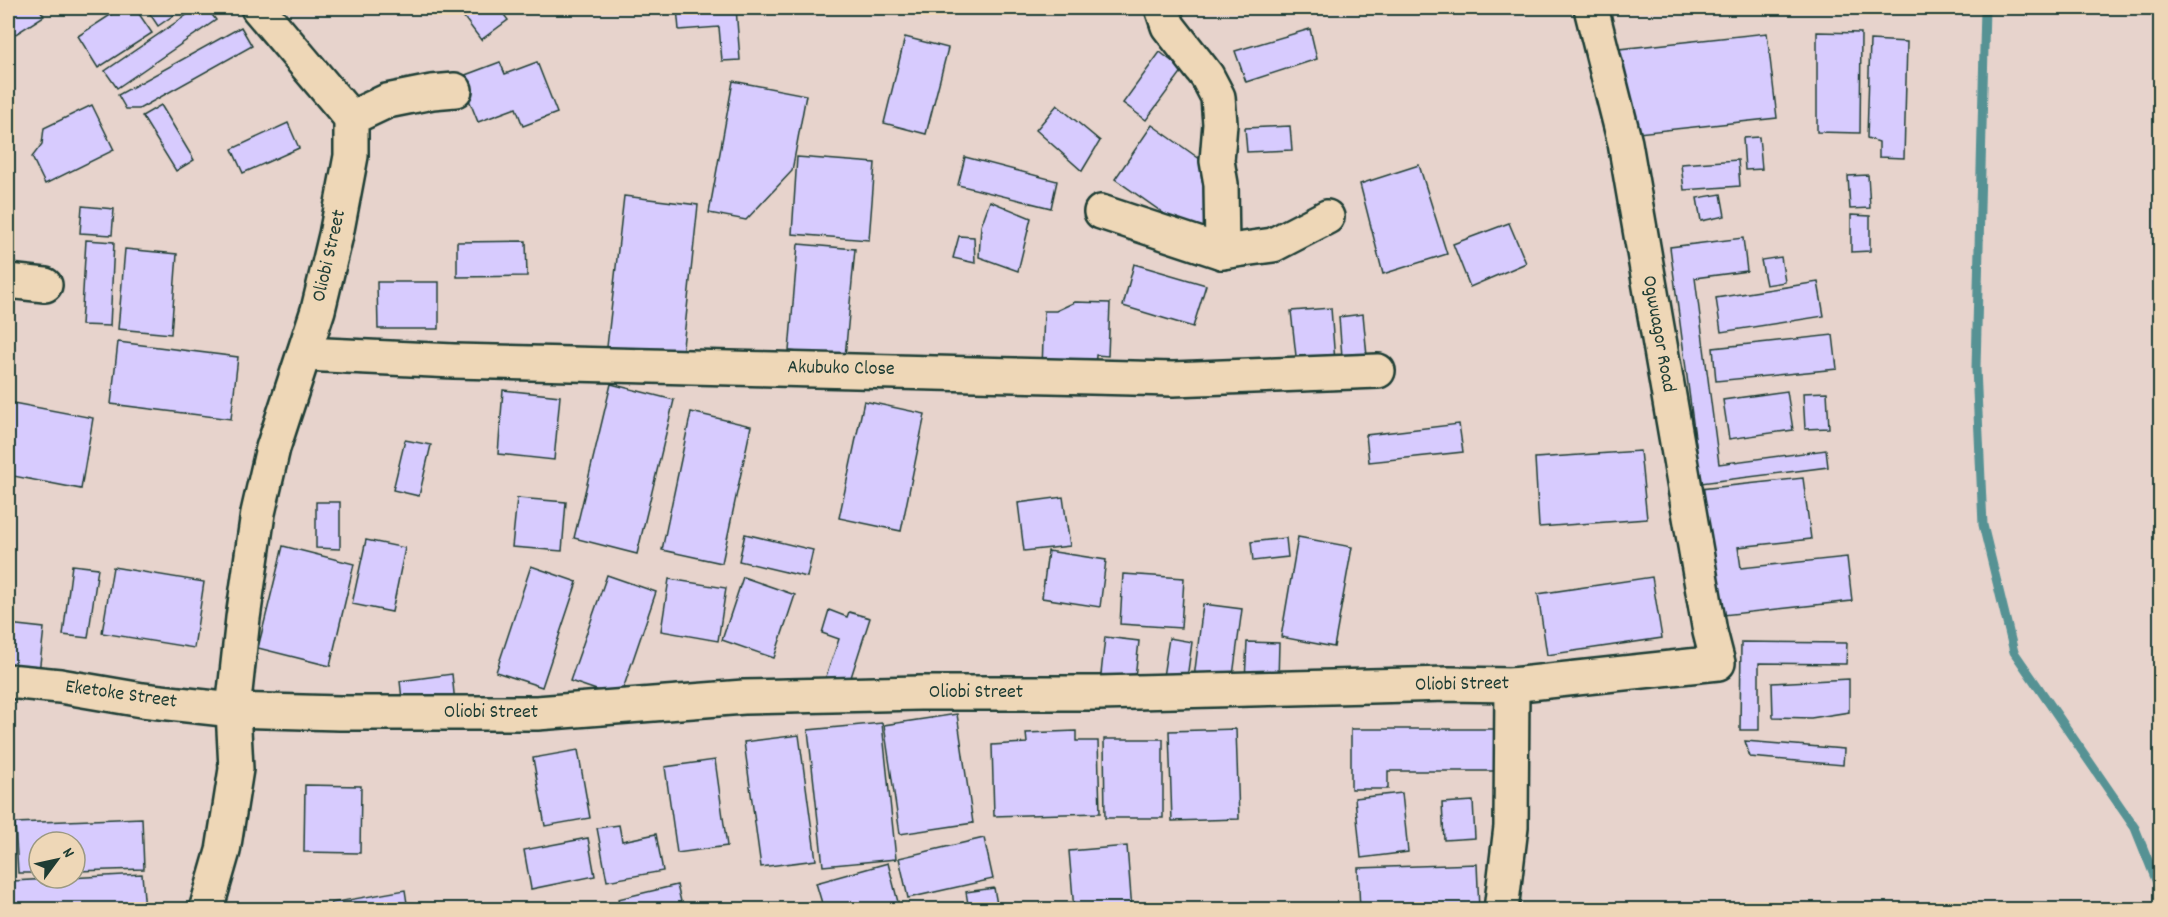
<svg xmlns="http://www.w3.org/2000/svg" width="2168" height="917" font-family="Dekko,sans-serif">
  <rect width="100%" height="100%" fill="#e7d3cc"/>
  <filter id="ink" filterUnits="userSpaceOnUse"><feTurbulence type="fractalNoise" baseFrequency=".0167" numOctaves="2"/><feDisplacementMap in="SourceGraphic" scale="12" xChannelSelector="R" yChannelSelector="G"/><feConvolveMatrix kernelMatrix="1 2 1 2 8 2 1 2 1" color-interpolation-filters="sRGB"/></filter>
  <g filter="url(#ink)">
    <g fill="none" stroke-linecap="round" stroke-linejoin="round">
      <!-- stream -->
      <path stroke="#569294" stroke-width="9" d="M1985 8 1976 368 1983 525 2014 652 2135 828 2160 890"/>
    </g>
    <!-- building -->
    <g fill="#d7cbfe" stroke="#1f3d34" stroke-width="1.5">
      <path d="M15 8H39L44 16 8 39V12Z"/>
      <path d="M121 8H135L152 33 98 68 78 36Z"/>
      <path d="M146 8H184L158 26Z"/>
      <path d="M197 8H207L216 20 117 88 105 71Z"/>
      <path d="M457 8H499L508 20 481 40Z"/>
      <path d="M677 8H736L740 60 722 61 719 27 679 30Z"/>
      <path d="M241 27 252 46 139 109H126L118 95Z"/>
      <path d="M1310 29 1317 59 1246 82 1235 51Z"/>
      <path d="M1817 32 1861 33 1860 133 1817 132Z"/>
      <path d="M1767 33 1777 118 1629 134 1619 49Z"/>
      <path d="M905 37 948 48 926 134 884 123Z"/>
      <path d="M1870 40 1907 42 1904 158 1879 157V142L1867 138Z"/>
      <path d="M1160 52 1183 70 1146 120 1123 103Z"/>
      <path d="M500 62 505 74 537 62 557 113 523 126 516 108 478 122 460 77Z"/>
      <path d="M733 81 806 95 792 171 746 220 709 213Z"/>
      <path d="M92 105 114 150 45 184 32 157 42 144 44 128Z"/>
      <path d="M161 105 194 160 176 171 142 116Z"/>
      <path d="M1057 105 1100 141 1082 171 1036 130Z"/>
      <path d="M288 123 299 148 243 173 232 149Z"/>
      <path d="M1152 125 1225 177 1203 241 1115 179Z"/>
      <path d="M1290 126 1292 150 1247 152 1245 128Z"/>
      <path d="M1759 137 1762 169 1745 170 1743 138Z"/>
      <path d="M797 157 875 163 869 240 792 234Z"/>
      <path d="M965 157 1057 181 1051 208 958 185Z"/>
      <path d="M1738 160 1740 186 1684 190 1681 164Z"/>
      <path d="M1419 165 1447 254 1383 274 1360 184Z"/>
      <path d="M1868 175 1870 208 1850 209 1848 176Z"/>
      <path d="M1721 194 1725 216 1701 221 1697 198Z"/>
      <path d="M624 196 698 205 682 356 607 347Z"/>
      <path d="M990 201 1031 218 1018 271 979 257 981 226Z"/>
      <path d="M82 206 114 209 112 235 80 233Z"/>
      <path d="M1851 215 1870 216V251L1851 252Z"/>
      <path d="M1509 223 1526 263 1470 287 1453 244Z"/>
      <path d="M959 236 974 237 975 263 953 258Z"/>
      <path d="M1743 238 1747 271 1695 278 1719 464 1826 450 1828 467 1701 483 1670 247Z"/>
      <path d="M86 240 114 242 110 326 81 325Z"/>
      <path d="M526 241 527 276 457 277V242Z"/>
      <path d="M798 244 855 249 845 357 789 351Z"/>
      <path d="M125 249 177 254 171 334 118 329Z"/>
      <path d="M1781 257 1785 282 1766 285 1761 260Z"/>
      <path d="M1134 264 1206 285 1193 327 1123 306Z"/>
      <path d="M377 282H439V329H378Z"/>
      <path d="M1818 282 1824 316 1721 332 1716 298Z"/>
      <path d="M1075 302 1110 303 1108 356 1096 355 1095 372 1042 369 1044 311H1056Z"/>
      <path d="M1331 308 1335 362 1297 365 1291 311Z"/>
      <path d="M1363 314 1367 356 1342 357 1339 317Z"/>
      <path d="M1833 335 1837 369 1716 381 1713 348Z"/>
      <path d="M118 342 238 357 231 419 111 404Z"/>
      <path d="M611 384 674 400 637 554 574 538Z"/>
      <path d="M503 390 560 396 554 460 498 454Z"/>
      <path d="M1787 391 1793 430 1729 439 1723 400Z"/>
      <path d="M1827 392 1829 428 1805 429 1803 393Z"/>
      <path d="M864 401 925 414 901 531 839 518Z"/>
      <path d="M8 402 93 418 81 489 8 475Z"/>
      <path d="M691 412 751 426 722 563 662 550Z"/>
      <path d="M1459 424 1463 452 1369 462 1366 435Z"/>
      <path d="M405 440 431 445 419 496 393 490Z"/>
      <path d="M1640 451 1647 519 1539 527 1535 458Z"/>
      <path d="M1803 478 1811 539 1738 547 1741 568 1847 557 1852 601 1714 616 1700 489Z"/>
      <path d="M1063 497 1070 546 1024 551 1018 503Z"/>
      <path d="M517 498 566 502 562 551 512 547Z"/>
      <path d="M316 502H340V549L316 548Z"/>
      <path d="M745 534 813 550 807 577 739 561Z"/>
      <path d="M1298 537 1352 547 1334 647 1281 637Z"/>
      <path d="M1286 538 1288 557 1253 561 1251 542Z"/>
      <path d="M366 540 405 548 392 612 352 604Z"/>
      <path d="M283 546 354 564 330 666 258 648Z"/>
      <path d="M1048 551 1106 560 1100 607 1042 598Z"/>
      <path d="M72 565 98 568 88 638 63 635Z"/>
      <path d="M531 566 577 582 542 687 496 672Z"/>
      <path d="M113 567 204 582 194 648 102 633Z"/>
      <path d="M1123 574 1184 578 1181 628 1120 624Z"/>
      <path d="M607 575 656 592 620 698 570 681Z"/>
      <path d="M743 577 795 595 774 658 722 640Z"/>
      <path d="M1652 577 1662 638 1547 655 1538 594Z"/>
      <path d="M669 579 726 588 718 641 661 631Z"/>
      <path d="M1203 604 1242 609 1232 683 1194 678Z"/>
      <path d="M829 610 847 617 849 612 870 618 845 696 822 688 839 639 822 633Z"/>
      <path d="M8 624 44 628 39 673 8 669Z"/>
      <path d="M1105 637 1139 641 1133 696 1099 693Z"/>
      <path d="M1169 638 1192 642 1184 700 1160 696Z"/>
      <path d="M1247 642 1279 643 1278 681 1245 680Z"/>
      <path d="M1741 642 1847 643 1846 664 1759 663V730H1740Z"/>
      <path d="M452 674 455 703 403 709 400 681Z"/>
      <path d="M1849 679V712L1811 718 1773 717 1772 683Z"/>
      <path d="M957 714 973 823 900 834 884 725Z"/>
      <path d="M882 723 896 859 823 866 808 730Z"/>
      <path d="M1236 729 1239 819 1172 821 1169 731Z"/>
      <path d="M1351 729H1501V771H1388V789H1351Z"/>
      <path d="M1076 731V741H1098L1100 813 994 816 992 745 1027 743 1026 733Z"/>
      <path d="M799 735 816 860 761 867 744 742Z"/>
      <path d="M1104 739H1163V818H1105Z"/>
      <path d="M1745 741 1844 749 1843 765 1750 757Z"/>
      <path d="M578 750 590 818 545 826 533 758Z"/>
      <path d="M715 760 727 846 677 853 665 767Z"/>
      <path d="M305 785 361 786 360 853 304 852Z"/>
      <path d="M1402 793 1408 852 1361 858 1355 798Z"/>
      <path d="M1473 801 1475 838 1444 840 1442 803Z"/>
      <path d="M142 818 144 869 75 871V842H39V873H18L15 823Z"/>
      <path d="M619 825 622 841 656 834 663 871 607 881 597 828Z"/>
      <path d="M588 838 595 876 531 889 524 850Z"/>
      <path d="M984 838 993 879 908 898 899 858Z"/>
      <path d="M1127 846 1132 910H1074L1069 851Z"/>
      <path d="M888 863 900 910H824L816 883Z"/>
      <path d="M1477 864 1479 910H1360L1358 868Z"/>
      <path d="M142 874 145 910H15L13 881Z"/>
      <path d="M677 885 683 910H621L618 899Z"/>
      <path d="M994 888 998 910H969L966 892Z"/>
      <path d="M405 890 408 910H332L331 903Z"/>
    </g>
    <g fill="none" stroke-linecap="round" stroke-linejoin="round">
      <defs>
        <g id="street">
          <path d="M258 8 351 118"/>
          <path d="M1162 8 1168 26 1207 76 1218 97 1220 124 1217 161 1221 184 1222 252"/>
          <path d="M1101 212 1222 252 1273 245 1327 217"/>
          <path d="M8 281 45 285"/>
          <path d="M304 354 454 361 1173 379 1378 371"/>
          <path d="M8 681 60 686 142 700 233 710 340 713H537L744 697 920 693H1099L1448 684 1512 685 1718 663 1710 632 1625 143 1591 8"/>
          <path d="M206 910 223 851 236 769 233 710 243 618 258 513 273 448 318 310 336 235 351 156V118L387 101 432 92 455 90"/>
          <path d="M1501 910 1511 827 1512 685"/>
        </g>
      </defs>
      <!-- street casing -->
      <use href="#street" stroke="#1f3d34" stroke-width="38"/>
      <!-- street -->
      <use href="#street" stroke="#eed7b7" stroke-width="33"/>
    </g>
  </g>
  <g text-anchor="middle" dominant-baseline="central" stroke-width="6" stroke-linejoin="round" paint-order="stroke">
    <!-- street labels -->
    <g font-size="20" fill="#1f3d34" stroke="#eed7b7">
      <text transform="translate(330 256) rotate(-77)">Oliobi Street</text>
      <text transform="translate(1658 334) rotate(80)">Ogwuagor Road</text>
      <text transform="translate(841 369) rotate(1)">Akubuko Close</text>
      <text transform="translate(1462 685) rotate(-1)">Oliobi Street</text>
      <text x="976" y="693">Oliobi Street</text>
      <text transform="translate(121 695) rotate(8)">Eketoke Street</text>
      <text x="491" y="713">Oliobi Street</text>
    </g>
  </g>
  <!-- margin -->
  <rect width="2168" height="917" fill="none" stroke="#eed7b7" stroke-width="30"/>
  <rect x="15" y="15" width="2138" height="887" fill="none" stroke="#1f3d34" stroke-width="2" filter="url(#ink)"/>
  <!-- north arrow -->
  <g transform="translate(57 860) rotate(57)"><circle r="28" fill="#eed7b7" stroke="#9b9983" stroke-width="1.5"/>
  <path d="M0-4.5L10 22L0 15L-10 22Z" fill="#1f3d34"/>
  <text y="-9" font-size="16" font-weight="bold" text-anchor="middle" fill="#1f3d34">N</text>
  </g>
</svg>
